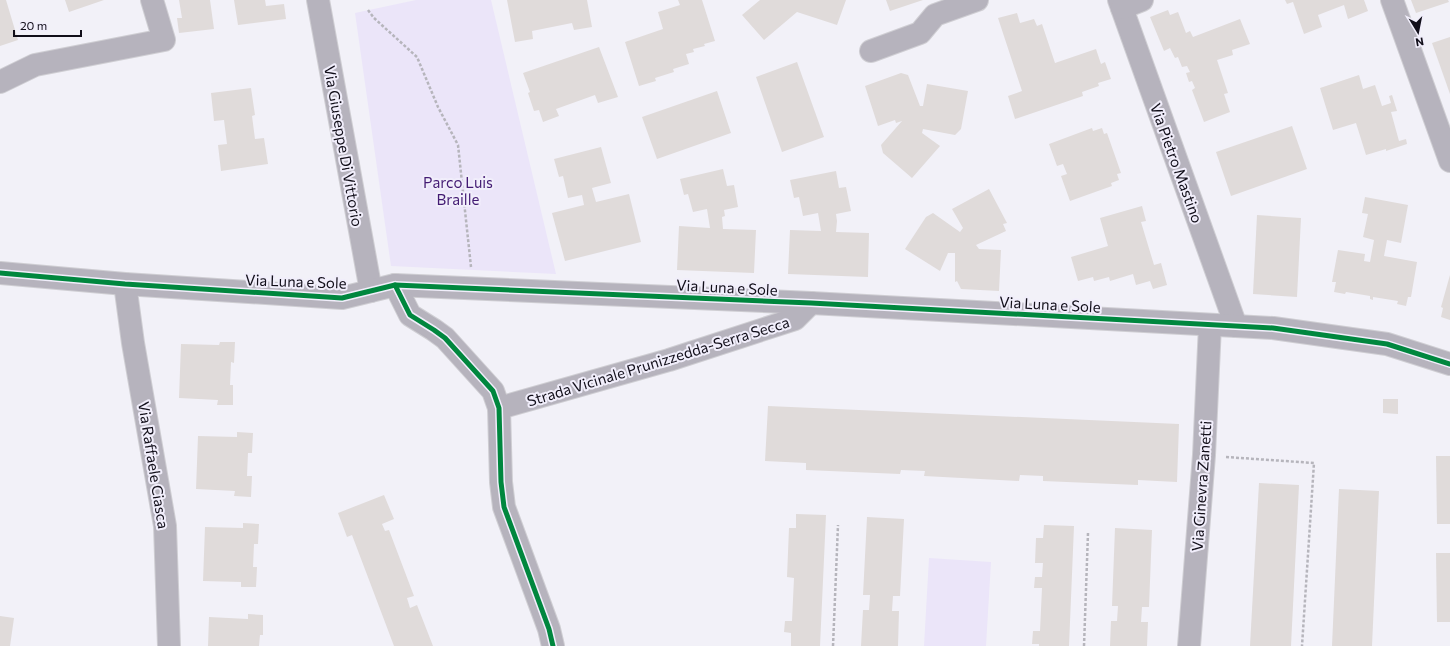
<svg xmlns="http://www.w3.org/2000/svg" width="1450" height="646" font-family="Commissioner,sans-serif">
  <rect width="100%" height="100%" fill="#f2f1f8"/>
  <!-- green -->
  <g fill="#ebe5f9">
    <path d="M416 0H491L556 274 391 266 355 13Z"/>
    <path d="M929 558 991 562 986 646H924Z"/>
  </g>
  <!-- building -->
  <g fill="#e0dbda">
    <path d="M0 0H6L18 40 0 46Z"/>
    <path d="M65 0H104L69 12Z"/>
    <path d="M179 0H210L214 29 179 33 177 18H182Z"/>
    <path d="M234 0H265L266 6 284 4 286 19 238 25Z"/>
    <path d="M507 0H587L592 27 574 30 572 23 532 31 533 39 515 42Z"/>
    <path d="M678 0H702L715 41 704 44 705 46 693 49 694 52 686 54 689 64 673 69 674 72 655 78 656 81 639 86 625 42 663 29 658 12 680 5Z"/>
    <path d="M760 0H846L837 25 797 12 764 40 742 15Z"/>
    <path d="M886 0H923L890 11Z"/>
    <path d="M1285 0H1364L1368 11 1348 19 1344 5 1318 15 1322 27 1304 34 1293 2 1287 4Z"/>
    <path d="M1411 0H1448L1449 2 1416 13Z"/>
    <path d="M1168 10 1170 15 1178 12 1186 33 1190 31 1193 37 1240 19 1250 44 1232 50 1233 55 1217 60 1228 93 1224 94 1230 112 1204 122 1192 90 1195 88 1192 81 1189 82 1186 73 1190 72 1187 66 1182 67 1178 57 1175 58 1170 48 1164 51 1150 17Z"/>
    <path d="M1017 13 1020 23 1034 19 1037 26 1042 24 1055 63 1096 49 1101 64 1105 62 1111 79 1098 83 1099 86 1082 92 1083 96 1015 119 1008 96 1022 91 998 18Z"/>
    <path d="M1450 37V94L1432 43Z"/>
    <path d="M599 47 618 97 598 103 595 95 556 109 559 116 543 122 539 110 534 111 528 93 530 92 523 73Z"/>
    <path d="M797 62 824 137 782 152 756 77Z"/>
    <path d="M901 73 908 75 920 106H923L927 84 968 91 961 129 955 135 923 129 922 133 940 146 912 178 883 153 881 145 902 121 896 123 895 120 878 126 865 86Z"/>
    <path d="M1359 75 1363 89 1375 85 1382 106 1391 103 1389 96 1392 95 1397 111 1391 112 1399 141 1406 139 1407 144 1386 151V149L1366 155 1356 123 1333 130 1320 88Z"/>
    <path d="M251 88 255 115 252 116 255 139 264 138 268 164 221 171 218 145 227 144 224 120 214 121 211 93Z"/>
    <path d="M717 91 731 133 657 159 642 117Z"/>
    <path d="M1292 126 1307 169 1231 196 1216 152Z"/>
    <path d="M1092 128 1093 131 1102 128 1104 134 1107 133 1121 173 1117 174 1119 180 1111 183 1112 186 1070 201 1061 176 1067 174 1063 164 1057 166 1049 144Z"/>
    <path d="M601 147 611 183 592 188 596 202 629 194 641 242 565 261 552 213 584 205 582 195 568 198 563 176 559 177 554 159Z"/>
    <path d="M723 169 727 186 734 185 738 207 724 210 725 216 722 217 723 229 756 230 754 273 677 270 679 226 710 228 707 209 693 212 688 194 684 195 680 179Z"/>
    <path d="M836 171 839 188 846 187 851 211 836 214 837 221 836 232 869 233 868 277 788 274 790 230 821 231 818 213 803 216 799 197 794 198 790 180Z"/>
    <path d="M989 189 1007 223 1003 224 1006 231 976 245 979 249 1001 250 999 291 961 289 957 281 955 282V253H948L940 271 905 249 926 217 933 213 960 232 963 228 952 209Z"/>
    <path d="M1365 197 1408 205 1401 243 1387 240 1384 256 1417 262 1411 297H1408L1406 306 1397 304 1398 301 1373 297V300L1370 299V296L1346 292 1345 294 1334 292 1336 282H1332L1338 250 1365 254 1364 261 1370 262 1374 240 1363 237 1368 214 1362 213Z"/>
    <path d="M1142 206 1146 221 1141 222 1154 265 1161 263 1167 285 1153 289 1150 281 1136 285 1133 274 1110 281 1109 277 1094 281 1093 277 1078 281 1071 257 1108 246 1100 218Z"/>
    <path d="M1257 215 1301 218 1297 297 1253 294Z"/>
    <path d="M1450 275V320L1441 317 1443 308 1441 307Z"/>
    <path d="M220 342H235L234 363 231 362 230 385H233V405H217L218 400 179 398 181 344 219 345Z"/>
    <path d="M1383 399H1398V414L1383 413Z"/>
    <path d="M768 406 1179 424 1177 482 1138 480V485L1043 481V476L1020 475 1019 481 924 476 925 471 901 470 900 474 806 470V463L765 461Z"/>
    <path d="M237 432 253 433 252 453H248L247 476H252L251 497 234 496 235 491 196 489 198 436 237 437Z"/>
    <path d="M1436 456H1450V524H1437Z"/>
    <path d="M1259 483 1299 485 1291 646H1250Z"/>
    <path d="M1339 489 1379 491 1372 646H1332Z"/>
    <path d="M384 495 394 519 382 524 385 531 389 530 414 596 407 598 410 608 417 605 433 646H394L352 535 347 537 338 513Z"/>
    <path d="M796 514 826 515 820 646H791V633L784 632 785 621H792L794 578 787 577 789 528H796Z"/>
    <path d="M867 517 904 519 900 596H893L892 611H899L898 646H861L863 610H869L870 595H863Z"/>
    <path d="M243 523 259 524 258 544H254L253 567H257L256 587H241V582L203 581 205 527 243 528Z"/>
    <path d="M1044 525 1074 526 1069 646H1039V644H1032L1033 631H1040L1042 588H1034L1035 577H1042L1043 563H1035L1036 538H1043Z"/>
    <path d="M1115 528 1152 530 1149 607H1142L1141 622H1148L1147 646H1110L1111 621H1117L1118 606H1112Z"/>
    <path d="M1436 553H1450V622H1437Z"/>
    <path d="M248 614 263 615V635H260L259 646H208L209 617 248 619Z"/>
    <path d="M0 616 14 618 10 646H0Z"/>
  </g>
  <g fill="none" stroke-linecap="round" stroke-linejoin="round">
    <defs>
      <g id="minor">
        <path d="M318 0 371 291"/>
        <path d="M1119 0 1236 326"/>
        <path d="M1392 0 1450 161"/>
        <path d="M1122 8 1142 0"/>
        <path d="M871 51 920 33 935 15 977 0"/>
        <path d="M0 82 35 65 164 40 152 0"/>
        <path d="M0 273 125 284 342 298 395 285 811 303 1273 328 1387 344 1450 364"/>
        <path d="M125 284 133 343 165 526 169 646"/>
        <path d="M395 285 410 315 434 330 445 338 493 391 499 408 501 482 504 507 549 629 553 646"/>
        <path d="M499 408 669 360 795 319 811 303"/>
        <path d="M1189 646 1204 455 1210 325"/>
      </g>
    </defs>
    <!-- minor casing -->
    <use href="#minor" stroke="#cfced3" stroke-width="24"/>
    <!-- path -->
    <g stroke="#b6b5bc" stroke-width="2.5" stroke-dasharray="3 2" stroke-linecap="butt">
      <path d="M368 10 374 18 417 57 438 107 458 145 471 267"/>
      <path d="M1226 457 1314 463 1302 646"/>
      <path d="M833 646 838 525"/>
      <path d="M1084 646 1088 533"/>
    </g>
    <!-- minor -->
    <use href="#minor" stroke="#b6b3bd" stroke-width="22"/>
    <defs>
      <g id="cycleway">
        <path d="M0 273 125 284 342 298 395 285 811 303 1273 328 1387 344 1450 364"/>
        <path d="M395 285 410 315 434 330 445 338 493 391 499 408 501 482 504 507 549 629 553 646"/>
      </g>
    </defs>
    <!-- cycleway casing -->
    <use href="#cycleway" stroke="#f1eefb" stroke-width="8"/>
    <!-- cycleway -->
    <use href="#cycleway" stroke="#00873e" stroke-width="5"/>
  </g>
  <g text-anchor="middle" dominant-baseline="central" stroke-width="4" stroke-linejoin="round" paint-order="stroke">
    <!-- street labels -->
    <g font-size="15" fill="#110e19" stroke="#f1eefb">
      <text transform="translate(344 146) rotate(80)">Via Giuseppe Di Vittorio</text>
      <text transform="translate(1177 163) rotate(70)">Via Pietro Mastino</text>
      <text transform="translate(296 281) rotate(2)">Via Luna e Sole</text>
      <text transform="translate(727 287) rotate(3)">Via Luna e Sole</text>
      <text transform="translate(1050 304) rotate(3)">Via Luna e Sole</text>
      <text transform="translate(658 361) rotate(-17)">Strada Vicinale Prunizzedda-Serra Secca</text>
      <text transform="translate(154 465) rotate(81)">Via Raffaele Ciasca</text>
      <text transform="translate(1201 486) rotate(-86)">Via Ginevra Zanetti</text>
    </g>
    <!-- park labels -->
    <g font-size="15" fill="#431b73" stroke="#f1eefb">
      <text x="458" y="182">Parco Luis<tspan x="458" dy="17">Braille</tspan></text>
    </g>
  </g>
  <!-- north arrow -->
  <g transform="translate(1418 32) rotate(170)" stroke="#f1eefb" stroke-width="3" paint-order="stroke">
  <path d="M0-3L7 15L0 10L-7 15Z" fill="#110e19"/>
  <text y="-6" font-size="11" font-weight="bold" text-anchor="middle" fill="#110e19">N</text>
  </g>
  <!-- scale -->
  <path d="M14 30v6h67v-6" fill="none" stroke="#110e19" stroke-width="2"/>
  <text x="20" y="30" font-size="12" fill="#110e19" stroke="#f1eefb" stroke-width="3" paint-order="stroke">20 m</text>
</svg>
